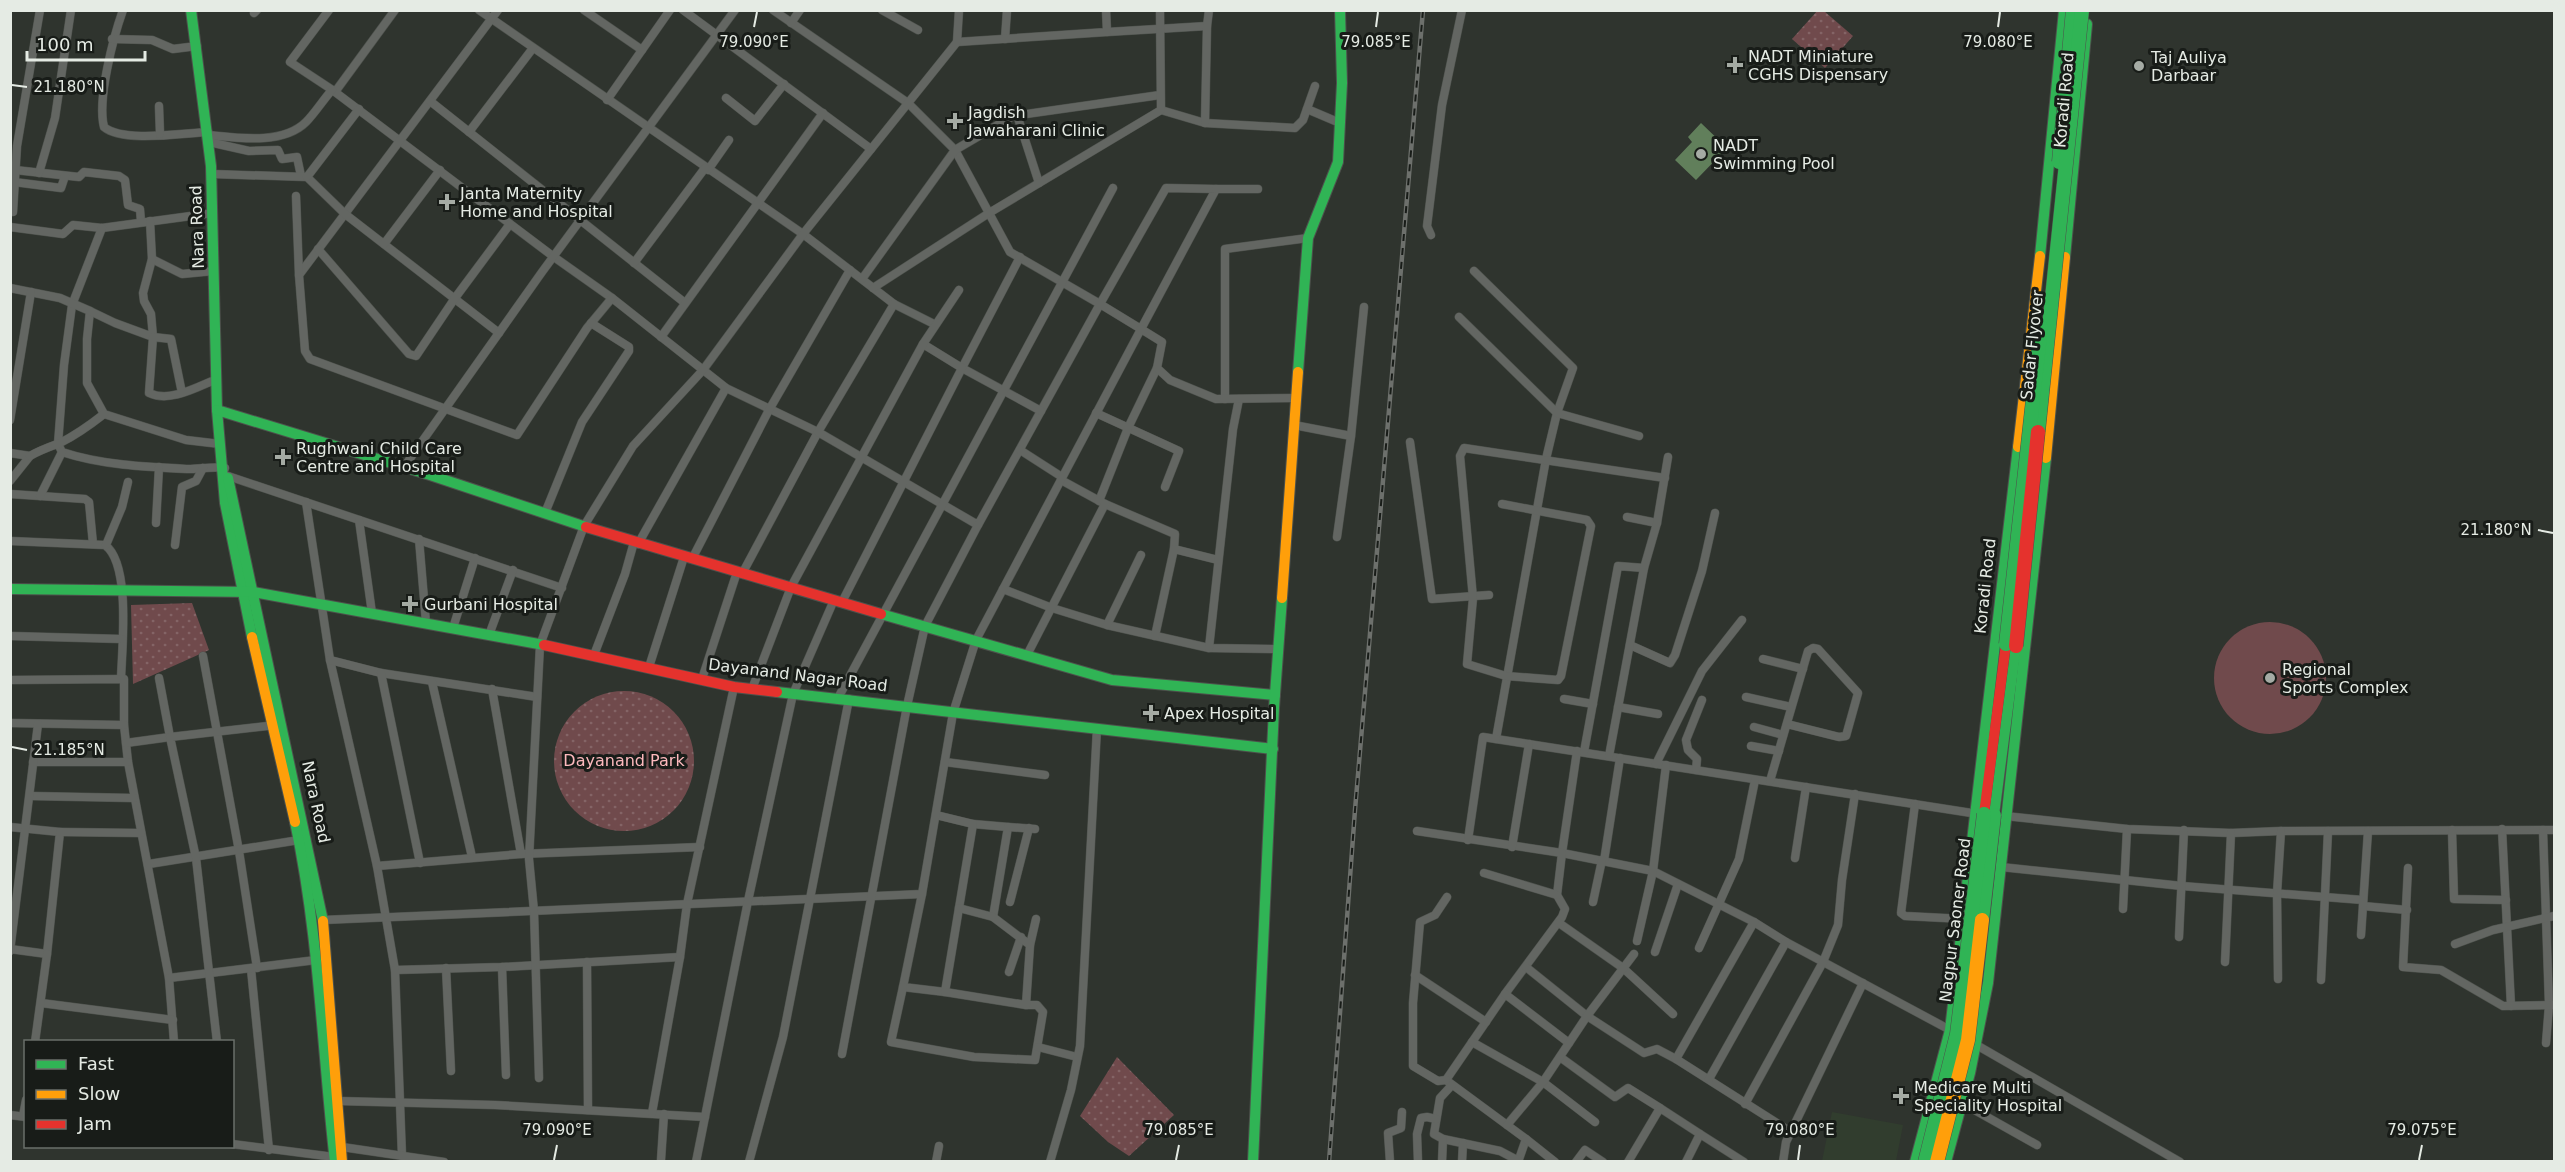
<svg xmlns="http://www.w3.org/2000/svg" width="2565" height="1172" font-family="'DejaVu Sans',sans-serif">
  <defs>
    <pattern id="green-dots" width="8" height="8" patternUnits="userSpaceOnUse" patternTransform="scale(1.5)"><rect width="8" height="8" fill="#704a4c"/><path d="M2 2h.1M6 6h.1" fill="none" stroke="#846466" stroke-width="1.8" stroke-linecap="round"/></pattern>
  </defs>
  <rect width="100%" height="100%" fill="#2f342e"/>
  <!-- built -->
  <path fill="#313d2e" d="M1832 1112 1903 1125 1896 1161H1822Z"/>
  <!-- green -->
  <g fill="url(#green-dots)">
    <path d="M1818 10 1824 11 1853 36 1825 68 1792 39Z"/>
    <path d="M192 603 209 650 133 684 131 605Z"/>
    <circle cx="624" cy="761" r="70"/>
    <path d="M1117 1057 1174 1115 1129 1156 1108 1142 1080 1116Z"/>
  </g>
  <!-- pitch -->
  <circle fill="#704a4c" cx="2270" cy="678" r="56"/>
  <!-- water -->
  <path fill="#617f5b" d="M1701 123 1727 148 1696 180 1675 160 1692 142 1688 137Z"/>
  <g fill="none" stroke-linecap="round" stroke-linejoin="round">
    <defs>
      <g id="street">
        <path d="M123 10C113 38 97 100 104 127 123 143 183 133 208 132"/>
        <path d="M329 10 290 62 334 91"/>
        <path d="M395 10 335 92 554 257 612 298 726 388 818 432 742 574"/>
        <path d="M479 10 803 234 894 304 818 432 978 525 1100 304 1141 329 1216 189 1166 188 1100 304 1010 252 955 150 908 103 773 10"/>
        <path d="M498 10 299 275 305 351 310 359 517 435 587 328 612 298"/>
        <path d="M584 10 642 50"/>
        <path d="M683 10 871 149"/>
        <path d="M882 10 918 30"/>
        <path d="M254 13 257 10"/>
        <path d="M791 23 800 10"/>
        <path d="M1107 32 1207 26"/>
        <path d="M112 39 152 40 173 49 197 46"/>
        <path d="M1005 39 1007 10"/>
        <path d="M957 42 1107 32 1106 10"/>
        <path d="M726 98 755 121 784 84"/>
        <path d="M607 100 670 10"/>
        <path d="M430 101 685 303"/>
        <path d="M159 106 160 134"/>
        <path d="M1307 109 1340 123"/>
        <path d="M1161 110 1205 123 1295 128 1303 120 1315 86"/>
        <path d="M1017 115 1039 183"/>
        <path d="M1205 123 1207 26 1209 10"/>
        <path d="M469 132 533 48"/>
        <path d="M208 135C238 138 283 145 306 122 315 113 323 100 332 90"/>
        <path d="M209 142 249 151 278 150 282 159 297 157 301 176"/>
        <path d="M15 170 79 177 84 172 119 176 125 180 128 205 140 209 141 222"/>
        <path d="M708 170 729 140"/>
        <path d="M39 173 55 118 71 10"/>
        <path d="M212 174 307 177 345 214 499 333"/>
        <path d="M307 177 359 109"/>
        <path d="M14 182 61 188 65 176"/>
        <path d="M1216 189H1258"/>
        <path d="M296 196 299 275"/>
        <path d="M13 212 17 146 40 10"/>
        <path d="M10 227 63 234 73 225 102 228 213 213"/>
        <path d="M102 228 72 305 64 365 58 444 62 452C101 465 146 467 188 469 200 469 213 466 225 468"/>
        <path d="M1431 235 1427 226 1442 105 1462 10"/>
        <path d="M384 244 440 170"/>
        <path d="M318 249 409 354 416 356 455 298 510 224"/>
        <path d="M1020 257 962 368 1041 411"/>
        <path d="M152 259 182 274 214 271"/>
        <path d="M634 263 705 168"/>
        <path d="M1474 271 1573 368 1557 413 1546 459 1496 739 1978 814"/>
        <path d="M862 279 955 150 1013 116 1160 95"/>
        <path d="M10 288 60 298 90 311 87 339V383L104 414 186 440 220 444"/>
        <path d="M873 288 989 213 1161 110 1160 10"/>
        <path d="M894 304 934 324"/>
        <path d="M90 311 115 323 153 337 151 314 144 301 143 293 152 259 150 221"/>
        <path d="M1459 317 1557 413 1639 436"/>
        <path d="M661 337 823 113"/>
        <path d="M182 393 171 339 153 337 149 393C170 403 197 387 217 379"/>
        <path d="M1225 399V249L1308 238"/>
        <path d="M1096 413 1179 451 1165 487"/>
        <path d="M10 420 31 292"/>
        <path d="M1294 425 1351 436"/>
        <path d="M1410 442 1432 599 1489 595"/>
        <path d="M1020 450 1062 477"/>
        <path d="M10 453 30 456 10 481"/>
        <path d="M30 456C40 450 49 447 60 443 76 435 90 425 104 414"/>
        <path d="M404 467 542 272 735 10"/>
        <path d="M225 475 562 588"/>
        <path d="M1061 480 1105 504 1175 534 1174 549"/>
        <path d="M10 494 85 499 89 502 93 544"/>
        <path d="M40 496 62 452"/>
        <path d="M1099 501 1128 428 1157 368"/>
        <path d="M306 502 330 660 377 866 395 970 502 967 680 957 687 904 734 687"/>
        <path d="M1502 504 1587 520 1591 526 1561 676 1558 680 1506 676 1467 664 1473 598 1460 456 1464 448 1665 478"/>
        <path d="M545 513 582 422 629 351V347L591 323"/>
        <path d="M1627 517 1657 523"/>
        <path d="M359 520 372 613"/>
        <path d="M156 523 159 467"/>
        <path d="M1337 537 1351 436 1364 307"/>
        <path d="M419 539 426 623"/>
        <path d="M10 541 105 545C131 564 122 647 121 679"/>
        <path d="M638 544 726 388"/>
        <path d="M106 545 122 507 128 482"/>
        <path d="M175 545 182 487 196 481 203 468"/>
        <path d="M692 559 769 410 850 270"/>
        <path d="M1003 589 1052 608 1107 625 1209 648 1278 649"/>
        <path d="M842 602 962 368 923 344"/>
        <path d="M1107 625 1141 555"/>
        <path d="M453 628 475 558"/>
        <path d="M489 635 513 570"/>
        <path d="M10 636 122 639"/>
        <path d="M1155 636 1174 549 1218 560"/>
        <path d="M1630 645 1670 663 1675 655 1702 571 1715 513"/>
        <path d="M1209 648 1233 429 1239 399"/>
        <path d="M594 655 625 574 634 542"/>
        <path d="M1027 655 1105 504"/>
        <path d="M203 656 239 851 257 968"/>
        <path d="M1763 659 1803 669"/>
        <path d="M330 660 381 673 537 697"/>
        <path d="M649 667 684 557"/>
        <path d="M381 673 420 863"/>
        <path d="M702 679 737 572"/>
        <path d="M10 680 124 679V725L128 762 169 978 174 1042"/>
        <path d="M432 682 472 857"/>
        <path d="M492 689 521 854"/>
        <path d="M752 689 791 587 923 344 959 290"/>
        <path d="M1746 697 1791 707"/>
        <path d="M838 698 1113 188"/>
        <path d="M1564 699 1593 704"/>
        <path d="M1618 707 1658 714"/>
        <path d="M10 723 124 725"/>
        <path d="M1754 727 1783 735"/>
        <path d="M126 743 170 737 159 678"/>
        <path d="M1751 746 1779 751"/>
        <path d="M1577 751 1562 853 1653 871 1754 922 1786 942 1952 1031"/>
        <path d="M1584 752 1618 566 1644 568"/>
        <path d="M1609 756 1644 568 1657 523 1668 457"/>
        <path d="M33 762H128"/>
        <path d="M945 762 1045 775"/>
        <path d="M1656 764 1702 671 1742 620"/>
        <path d="M1696 770 1697 759 1688 750 1686 740 1702 700"/>
        <path d="M1770 781 1808 651 1813 648 1818 649 1858 693 1846 736 1839 737 1787 724"/>
        <path d="M30 796 134 798"/>
        <path d="M1915 804 1901 913 1905 916 1964 919"/>
        <path d="M2005 816 2127 829 2231 833 2281 831 2554 830"/>
        <path d="M973 824 1008 827 993 917"/>
        <path d="M10 827 60 832 47 954 10 949"/>
        <path d="M1008 827 1035 829"/>
        <path d="M2502 829 2511 1006"/>
        <path d="M2452 830 2454 899 2506 900"/>
        <path d="M2543 830 2549 1005 2546 1043"/>
        <path d="M1417 831 1562 853 1557 895 1565 909 1562 917 1505 994 1446 1080 1526 1139 1518 1162"/>
        <path d="M60 832 141 833"/>
        <path d="M1468 840 1483 737 1496 739"/>
        <path d="M1512 847 1529 744"/>
        <path d="M1795 858 1806 787"/>
        <path d="M1604 861 1620 758"/>
        <path d="M149 864 299 840"/>
        <path d="M377 866 521 854 700 847"/>
        <path d="M2001 867 2182 886 2363 900"/>
        <path d="M2408 868 2403 967 2441 970 2503 1006 2554 1005"/>
        <path d="M1484 873 1557 895"/>
        <path d="M922 894 903 987 945 992 973 824 936 815"/>
        <path d="M1010 902 1029 828"/>
        <path d="M1593 902 1602 860"/>
        <path d="M2363 906 2407 910"/>
        <path d="M2123 909 2127 829"/>
        <path d="M323 920 922 894 953 713 976 640 1141 329 1162 342 1157 368 1170 380 1216 399 1296 398"/>
        <path d="M1559 923 1623 968 1673 1014"/>
        <path d="M2361 935 2368 831"/>
        <path d="M2179 937 2184 830"/>
        <path d="M1637 941 1653 871 1666 765"/>
        <path d="M2455 944 2493 930 2554 916"/>
        <path d="M1030 945 1036 919"/>
        <path d="M1699 948 1739 859 1755 780"/>
        <path d="M10 951 38 724"/>
        <path d="M1655 952 1678 884"/>
        <path d="M587 962 588 1110"/>
        <path d="M2225 962 2231 833"/>
        <path d="M502 967 506 1075"/>
        <path d="M1526 967 1587 1016 1644 1053 1657 1049 1676 1059 1791 1132"/>
        <path d="M446 968 451 1071"/>
        <path d="M251 969 269 1150"/>
        <path d="M395 970 402 1156"/>
        <path d="M1009 972 1021 937"/>
        <path d="M1415 975 1486 1022"/>
        <path d="M169 978 316 960"/>
        <path d="M2278 979 2277 893 2281 831"/>
        <path d="M2321 980 2328 831"/>
        <path d="M903 987 891 1042 974 1057 1035 1060 1043 1012 1037 1005H1026"/>
        <path d="M945 992 1026 1005 1030 945 993 917 959 908"/>
        <path d="M1505 994 1569 1043"/>
        <path d="M41 1003 173 1020"/>
        <path d="M35 1042 47 954"/>
        <path d="M217 1042 196 858 170 737 276 725"/>
        <path d="M1472 1042 1543 1082 1595 1122"/>
        <path d="M1973 1043 2180 1162"/>
        <path d="M1038 1047 1077 1057"/>
        <path d="M842 1054 907 706 925 626 978 525"/>
        <path d="M1560 1057 1615 1097 1628 1088 1660 1108"/>
        <path d="M1676 1059 1754 922"/>
        <path d="M539 1078 534 911 529 859 540 645 584 526 633 446 703 370 803 234 957 42 959 10"/>
        <path d="M1709 1079 1786 942"/>
        <path d="M1446 1080 1438 1081 1413 1066V1003L1420 922 1435 915 1447 897"/>
        <path d="M1452 1085 1440 1098 1434 1134 1443 1139 1500 1151 1519 1161"/>
        <path d="M338 1101 495 1105 705 1117"/>
        <path d="M1745 1104 1823 962 1838 925 1842 880 1855 794"/>
        <path d="M1964 1104 2037 1145"/>
        <path d="M652 1113 680 957"/>
        <path d="M10 1115 26 1117"/>
        <path d="M23 1116 26 1100"/>
        <path d="M1507 1125 1543 1082 1587 1016 1634 954"/>
        <path d="M1526 1139 1555 1162"/>
        <path d="M232 1144 334 1157"/>
        <path d="M342 1147 444 1162"/>
        <path d="M661 1160 664 1114"/>
        <path d="M696 1162 748 901 793 694 834 600"/>
        <path d="M749 1162 783 1037 849 699"/>
        <path d="M936 1162 939 1146"/>
        <path d="M1050 1162 1071 1090 1080 1046 1097 728"/>
        <path d="M1390 1162 1388 1133 1401 1128 1402 1112"/>
        <path d="M1418 1162 1417 1134 1421 1118 1427 1117 1436 1119"/>
        <path d="M1442 1162 1443 1139"/>
        <path d="M1462 1162 1463 1143"/>
        <path d="M1576 1162 1585 1150 1603 1162"/>
        <path d="M1628 1162 1660 1108 1700 1134"/>
        <path d="M1686 1162 1700 1134 1744 1162"/>
        <path d="M1783 1162 1786 1142 1863 983"/>
      </g>
      <g id="fast">
        <path d="M191 10 211 166 217 410 225 503 252 637"/>
        <path d="M2040 256 2064 10"/>
        <path d="M2065 257 2087 24"/>
        <path d="M1298 372 1308 238 1338 162 1342 83 1340 10"/>
        <path d="M217 410 430 475 586 527"/>
        <path d="M228 478 323 921"/>
        <path d="M10 589 253 592 544 645"/>
        <path d="M881 614 1112 680 1275 695"/>
        <path d="M777 692 1273 749"/>
        <path d="M1994 815 2016 646"/>
        <path d="M295 822C319 934 322 1049 335 1162"/>
        <path d="M1253 1162 1274 708 1282 598"/>
        <path d="M1915 1162 1950 1030 2018 447"/>
        <path d="M1946 1162 1970 1073 1988 983 2046 458"/>
      </g>
      <g id="slow">
        <path d="M2018 447 2040 256"/>
        <path d="M2046 458 2065 257"/>
        <path d="M1282 598 1298 372"/>
        <path d="M252 637 295 822"/>
        <path d="M323 921 342 1162"/>
      </g>
      <g id="jam">
        <path d="M586 527 881 614"/>
        <path d="M544 645 734 687 777 692"/>
        <path d="M1984 814 2006 644"/>
      </g>
    </defs>
    <!-- street casing -->
    <use href="#street" stroke="#4d514c" stroke-width="9"/>
    <!-- fast casing -->
    <use href="#fast" stroke="#4d514c" stroke-width="12"/>
    <!-- slow casing -->
    <use href="#slow" stroke="#4d514c" stroke-width="12"/>
    <!-- jam casing -->
    <use href="#jam" stroke="#4d514c" stroke-width="12"/>
    <!-- street -->
    <use href="#street" stroke="#636662" stroke-width="8"/>
    <!-- fast -->
    <use href="#fast" stroke="#30b455" stroke-width="10"/>
    <!-- slow -->
    <use href="#slow" stroke="#ff9f0a" stroke-width="10"/>
    <!-- jam -->
    <use href="#jam" stroke="#e5322d" stroke-width="10"/>
    <defs>
      <path id="rail" d="M1329 1162 1355 810 1423 10"/>
    </defs>
    <!-- rail casing -->
    <use href="#rail" stroke="#6d706c" stroke-width="4.5"/>
    <!-- rail -->
    <use href="#rail" stroke="#181c18" stroke-width="2" stroke-dasharray="7" stroke-linecap="butt"/>
    <defs>
      <g id="fast-bridge">
        <path d="M2059 162 2073 10"/>
        <path d="M2038 432 2082 10"/>
        <path d="M2006 644 2041 327"/>
        <path d="M1982 920 1994 815"/>
        <path d="M1925 1162 1957 1034 1984 814"/>
      </g>
      <path id="slow-bridge" d="M1937 1162 1968 1040 1982 920"/>
      <path id="jam-bridge" d="M2016 646 2038 432"/>
    </defs>
    <!-- fast-bridge casing -->
    <use href="#fast-bridge" stroke="#4d514c" stroke-width="15" stroke-linecap="butt"/>
    <!-- slow-bridge casing -->
    <use href="#slow-bridge" stroke="#4d514c" stroke-width="15" stroke-linecap="butt"/>
    <!-- jam-bridge casing -->
    <use href="#jam-bridge" stroke="#4d514c" stroke-width="15" stroke-linecap="butt"/>
    <!-- fast-bridge -->
    <use href="#fast-bridge" stroke="#30b455" stroke-width="14"/>
    <!-- slow-bridge -->
    <use href="#slow-bridge" stroke="#ff9f0a" stroke-width="14"/>
    <!-- jam-bridge -->
    <use href="#jam-bridge" stroke="#e5322d" stroke-width="14"/>
  </g>
  <!-- ticks -->
  <path fill="none" stroke="#e5ebe4" stroke-width="2" d="M754 27 757 12M1376 27 1378 12M1998 27 2000 12M12 85 27 87M2538 530 2553 533M12 747 27 750M554 1160 557 1145M1176 1160 1179 1145M1798 1160 1800 1145M2419 1160 2422 1145"/>
  <!-- markers -->
  <g fill="#a5aba4" stroke="#181c18" stroke-width="2">
    <path d="M1732 56h6v6h6v6h-6v6h-6v-6h-6v-6h6z"/>
    <circle cx="2139" cy="66" r="6"/>
    <path d="M952 112h6v6h6v6h-6v6h-6v-6h-6v-6h6z"/>
    <circle cx="1701" cy="154" r="6"/>
    <path d="M444 193h6v6h6v6h-6v6h-6v-6h-6v-6h6z"/>
    <path d="M280 448h6v6h6v6h-6v6h-6v-6h-6v-6h6z"/>
    <path d="M407 595h6v6h6v6h-6v6h-6v-6h-6v-6h6z"/>
    <circle cx="2270" cy="678" r="6"/>
    <path d="M1148 704h6v6h6v6h-6v6h-6v-6h-6v-6h6z"/>
    <path d="M1898 1087h6v6h6v6h-6v6h-6v-6h-6v-6h6z"/>
  </g>
  <g text-anchor="middle" dominant-baseline="central" stroke-width="6" stroke-linejoin="round" paint-order="stroke">
    <!-- poi labels -->
    <g font-size="16" fill="#e5ebe4" stroke="#181c18" text-anchor="start">
      <text x="1748" y="56">NADT Miniature<tspan x="1748" dy="18">CGHS Dispensary</tspan></text>
      <text x="2151" y="57">Taj Auliya<tspan x="2151" dy="18">Darbaar</tspan></text>
      <text x="968" y="112">Jagdish<tspan x="968" dy="18">Jawaharani Clinic</tspan></text>
      <text x="1713" y="145">NADT<tspan x="1713" dy="18">Swimming Pool</tspan></text>
      <text x="460" y="193">Janta Maternity<tspan x="460" dy="18">Home and Hospital</tspan></text>
      <text x="296" y="448">Rughwani Child Care<tspan x="296" dy="18">Centre and Hospital</tspan></text>
      <text x="424" y="604">Gurbani Hospital</text>
      <text x="2282" y="669">Regional<tspan x="2282" dy="18">Sports Complex</tspan></text>
      <text x="1164" y="713">Apex Hospital</text>
      <text x="1914" y="1087">Medicare Multi<tspan x="1914" dy="18">Speciality Hospital</tspan></text>
    </g>
    <!-- street labels -->
    <g font-size="16" fill="#e5ebe4" stroke="#181c18">
      <text transform="translate(2064 100) rotate(-85)">Koradi Road</text>
      <text transform="translate(197 227) rotate(-92)">Nara Road</text>
      <text transform="translate(2032 345) rotate(-84)">Sadar Flyover</text>
      <text transform="translate(1985 586) rotate(-84)">Koradi Road</text>
      <text transform="translate(798 675) rotate(7)">Dayanand Nagar Road</text>
      <text transform="translate(316 802) rotate(78)">Nara Road</text>
      <text transform="translate(1955 920) rotate(-83)">Nagpur Saoner Road</text>
    </g>
    <!-- park labels -->
    <g font-size="16" fill="#fdb9bd" stroke="#181c18">
      <text x="624" y="760">Dayanand Park</text>
    </g>
  </g>
  <g font-size="15" text-anchor="middle" fill="#e5ebe4" stroke="#181c18" stroke-width="6" stroke-linejoin="round" paint-order="stroke">
    <text x="754" y="47">79.090°E</text>
    <text x="1376" y="47">79.085°E</text>
    <text x="1998" y="47">79.080°E</text>
    <text x="69" y="92">21.180°N</text>
    <text x="2496" y="535">21.180°N</text>
    <text x="69" y="755">21.185°N</text>
    <text x="557" y="1135">79.090°E</text>
    <text x="1179" y="1135">79.085°E</text>
    <text x="1800" y="1135">79.080°E</text>
    <text x="2422" y="1135">79.075°E</text>
  </g>
  <!-- border -->
  <rect width="2565" height="1172" fill="none" stroke="#e5ebe4" stroke-width="24"/>
  <!-- legend -->
  <rect x="24" y="1040" width="210" height="108" fill="#181c18" stroke="#6a6f6a" stroke-width="1.5"/>
  <rect x="36" y="1060" width="30" height="9" fill="#30b455" stroke="#6a6f6a" stroke-width="1.5"/>
  <text x="78" y="1070" font-size="18" fill="#e5ebe4">Fast</text>
  <rect x="36" y="1090" width="30" height="9" fill="#ff9f0a" stroke="#6a6f6a" stroke-width="1.5"/>
  <text x="78" y="1100" font-size="18" fill="#e5ebe4">Slow</text>
  <rect x="36" y="1120" width="30" height="9" fill="#e5322d" stroke="#6a6f6a" stroke-width="1.5"/>
  <text x="78" y="1130" font-size="18" fill="#e5ebe4">Jam</text>
  <!-- scale -->
  <path d="M27 51v9h118v-9" fill="none" stroke="#e5ebe4" stroke-width="3"/>
  <text x="36" y="51" font-size="18" fill="#e5ebe4" stroke="#181c18" stroke-width="4.5" paint-order="stroke">100 m</text>
</svg>
